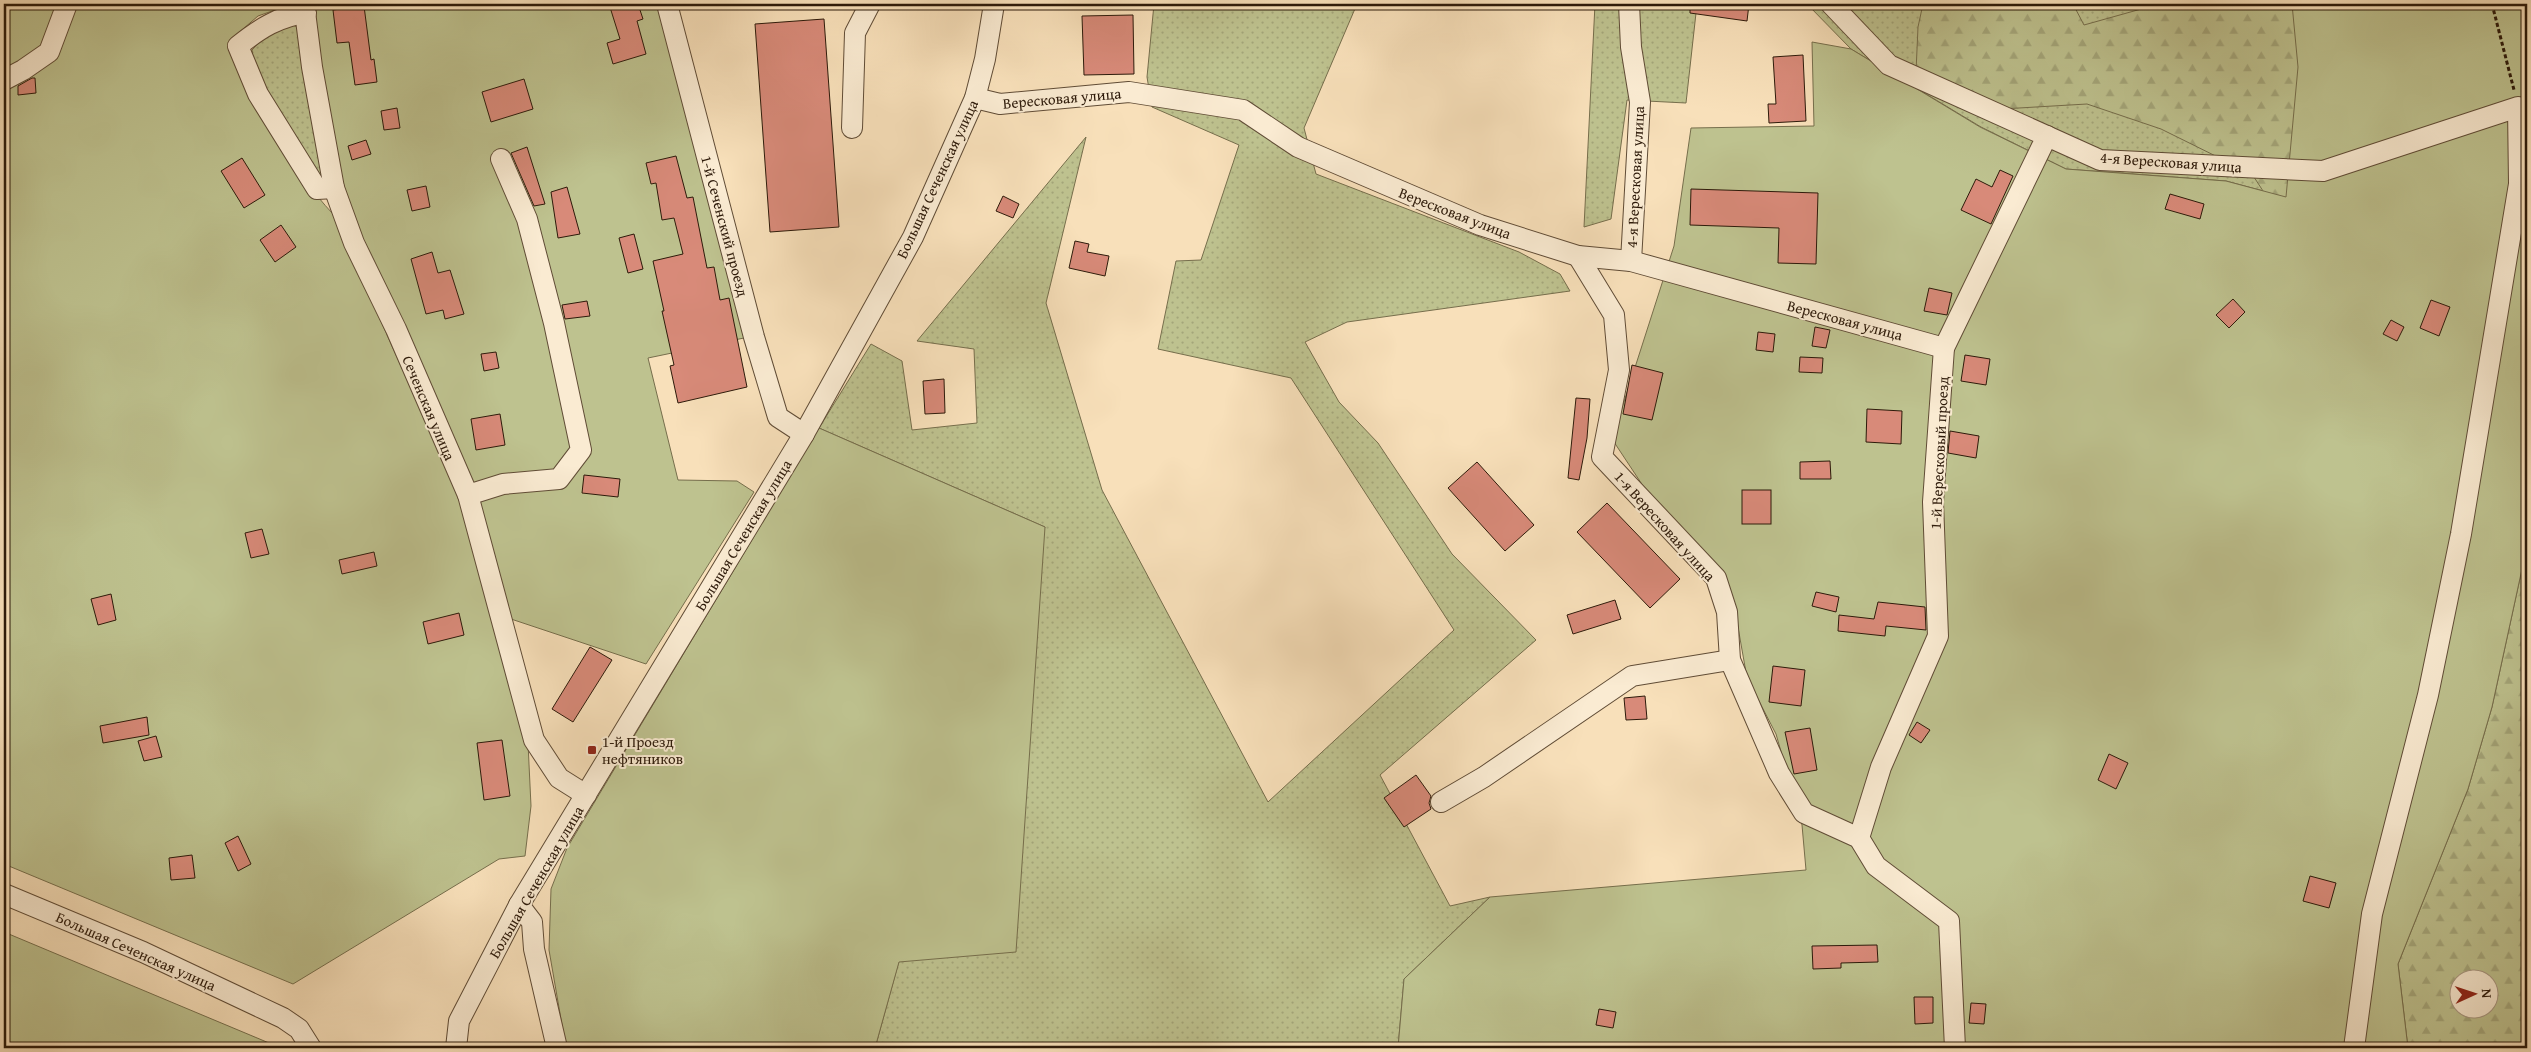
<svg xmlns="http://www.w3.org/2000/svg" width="2531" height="1052" font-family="'Gentium Book Plus',serif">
  <defs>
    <pattern id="grass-dots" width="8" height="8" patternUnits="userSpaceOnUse" patternTransform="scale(1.25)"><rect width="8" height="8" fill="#bec28f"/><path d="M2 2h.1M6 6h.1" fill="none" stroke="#a4a67a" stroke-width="1.8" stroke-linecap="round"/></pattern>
    <pattern id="forest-firs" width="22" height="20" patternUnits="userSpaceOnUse" patternTransform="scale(1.25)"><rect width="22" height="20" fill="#bec28f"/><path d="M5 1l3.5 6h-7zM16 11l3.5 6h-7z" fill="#a4a67a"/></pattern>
  </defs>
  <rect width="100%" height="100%" fill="#f8e0ba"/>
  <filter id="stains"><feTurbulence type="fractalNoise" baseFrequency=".004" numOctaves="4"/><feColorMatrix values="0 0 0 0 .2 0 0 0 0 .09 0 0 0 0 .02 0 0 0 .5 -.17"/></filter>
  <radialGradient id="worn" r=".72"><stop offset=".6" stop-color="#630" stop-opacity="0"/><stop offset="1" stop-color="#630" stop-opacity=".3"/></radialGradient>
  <!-- grass -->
  <g fill="url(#grass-dots)" stroke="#766e4c">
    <path d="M1154 4H1357L1304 128 1316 174 1519 252 1560 274 1570 291 1347 322 1305 342 1339 402 1378 443 1452 554 1536 640 1380 775 1450 906 1490 897 1404 979 1398 1048H875L899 961 1045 527 819 428 871 344 902 361 912 430 977 423 974 349 917 341 1086 137 1046 303 1102 490 1268 802 1454 630 1291 378 1158 349 1176 261 1201 260 1239 145 1152 107 1147 77Z"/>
    <path d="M1595 4H1697L1686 103 1627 100 1611 219 1584 227Z"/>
    <path d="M1807 4H2292L2286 197 2226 181 2066 169 1981 127 1851 49Z"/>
    <path d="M293 25 299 28 324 179H319C298 145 254 89 252 50L264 37Z"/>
  </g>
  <!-- forest -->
  <g fill="url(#forest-firs)" stroke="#766e4c" fill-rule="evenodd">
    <path d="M1923 4H2073L2084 25 2159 4H2516L2289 231 2252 174 2161 129 2087 104 1968 111 1916 72 1918 27Z"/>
    <path d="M2527 546V1048H2408L2398 964 2468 789 2492 707ZM2458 980H2488V1010H2458Z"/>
  </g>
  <!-- garden -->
  <g fill="#bec28f" stroke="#766e4c">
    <path d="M4 4H292L258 16 228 42C255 98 291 170 333 214L460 498 528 743 531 806 525 856 499 859 293 984 4 864Z"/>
    <path d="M311 4H660L744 338 648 358 678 480 737 481 754 492 646 664 511 619 341 187Z"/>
    <path d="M2292 4H2527V546L2492 707 2468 789 2398 964 2408 1048H1398L1404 979 1490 897 1806 870 1802 825 1776 734 1747 678 1733 599 1655 504 1612 439 1674 246 1691 128 1814 126 1812 42 1851 49 1980 127 2066 169 2226 181 2286 197 2298 67Z"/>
    <path d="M819 428 1045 527 1016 952 899 962 875 1048H566L549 950 551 889 567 848Z"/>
    <path d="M4 932 281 1048H4Z"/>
  </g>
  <!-- building -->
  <g fill="#d88a79" stroke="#2d1a0a">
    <path d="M609 4H638L643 19 637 21 646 54 613 64 607 43 620 39Z"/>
    <path d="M1690 4H1749L1747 21 1690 13Z"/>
    <path d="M364 6 371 60 374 59 377 82 355 85 349 42 337 43 333 10Z"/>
    <path d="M1133 15 1134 74 1084 75 1082 16Z"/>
    <path d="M824 19 839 227 770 232 755 24Z"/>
    <path d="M1803 55 1806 121 1769 123 1768 104H1776L1773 57Z"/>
    <path d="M32 78H35L36 93 18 95V86Z"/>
    <path d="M524 79 533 109 491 122 482 92Z"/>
    <path d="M397 108 400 128 384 130 381 111Z"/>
    <path d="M366 140 371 154 352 160 348 146Z"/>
    <path d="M527 147 545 204 534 206 511 153Z"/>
    <path d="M676 156 687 198 693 197 707 268 714 267 720 300 729 298 747 387 678 403 670 366 674 365 662 311H664L653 261 683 254 674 218 662 220 656 183 651 184 646 163Z"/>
    <path d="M242 158 265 195 244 208 221 171Z"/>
    <path d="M2000 170 2013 176 1991 224 1961 210 1976 179 1992 187Z"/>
    <path d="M426 186 430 207 412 211 407 190Z"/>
    <path d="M567 187 580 234 558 238 551 192Z"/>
    <path d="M1691 189 1818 193 1816 264 1778 263 1779 228 1690 225Z"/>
    <path d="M2170 194 2204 204 2200 219 2165 209Z"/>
    <path d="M1003 196 1019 204 1013 218 996 211Z"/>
    <path d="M281 225 296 247 275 262 260 240Z"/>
    <path d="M634 234 643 269 628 273 619 238Z"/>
    <path d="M1075 241 1089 244 1087 252 1109 256 1105 276 1069 268Z"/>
    <path d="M432 252 438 273 450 270 464 314 445 319 443 310 426 314 411 259Z"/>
    <path d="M1929 288 1952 293 1947 315 1924 311Z"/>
    <path d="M2233 299 2245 312 2229 328 2216 315Z"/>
    <path d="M2431 300 2450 307 2439 336 2420 328Z"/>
    <path d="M587 301 590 316 565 319 562 305Z"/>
    <path d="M2391 320 2404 327 2397 341 2383 334Z"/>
    <path d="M1815 327 1830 330 1826 348 1812 346Z"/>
    <path d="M1758 332 1775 334 1773 352 1756 350Z"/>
    <path d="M496 352 499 368 484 371 481 354Z"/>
    <path d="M1965 355 1990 359 1986 385 1961 381Z"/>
    <path d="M1800 357 1823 358 1822 373 1799 372Z"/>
    <path d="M1632 365 1663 373 1652 420 1623 414Z"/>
    <path d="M944 379 945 413 925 414 923 381Z"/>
    <path d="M1576 398 1590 399 1587 438 1579 480 1568 478Z"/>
    <path d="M1867 409 1902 411 1901 444 1866 442Z"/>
    <path d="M500 414 505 445 476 450 471 419Z"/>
    <path d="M1950 431 1979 436 1976 458 1948 453Z"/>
    <path d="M1830 461 1831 479H1800V462Z"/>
    <path d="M1477 462 1534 525 1505 551 1448 488Z"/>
    <path d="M584 475 620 479 618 497 582 493Z"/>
    <rect x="1742" y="490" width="29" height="34"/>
    <path d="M1607 503 1680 579 1650 608 1577 532Z"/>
    <path d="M262 529 269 554 251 558 245 533Z"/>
    <path d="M374 552 377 566 342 574 339 560Z"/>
    <path d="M1816 592 1839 597 1836 612 1812 606Z"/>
    <path d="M111 594 116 620 98 625 91 599Z"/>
    <path d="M1615 600 1621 619 1573 634 1567 615Z"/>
    <path d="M1878 602 1925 607 1926 630 1886 626 1885 636 1838 631 1839 615 1874 619Z"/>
    <path d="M459 613 464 635 428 644 423 622Z"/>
    <path d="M590 647 612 660 573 722 552 709Z"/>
    <path d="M1773 666 1805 670 1801 706 1769 702Z"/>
    <path d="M1645 696 1647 719 1626 720 1624 698Z"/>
    <path d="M147 717 149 735 103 743 100 726Z"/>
    <path d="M1917 722 1930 730 1921 743 1909 735Z"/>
    <path d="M1810 728 1817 770 1794 774 1785 732Z"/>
    <path d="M156 736 162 757 144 761 138 741Z"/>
    <path d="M502 740 510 796 484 800 477 743Z"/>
    <path d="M2109 754 2128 763 2116 789 2098 780Z"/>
    <path d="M1416 775 1431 796 1429 803 1431 809 1404 827 1384 798Z"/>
    <path d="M238 836 251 864 238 871 225 843Z"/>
    <path d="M192 855 195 878 171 880 169 858Z"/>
    <path d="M2310 876 2336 883 2329 908 2303 901Z"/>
    <path d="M1877 945 1878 962 1841 963V968L1813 969 1812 946Z"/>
    <path d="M1914 997H1933V1023L1915 1024Z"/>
    <path d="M1971 1003 1986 1004 1984 1024 1969 1023Z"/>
    <path d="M1599 1009 1616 1012 1613 1028 1596 1025Z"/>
  </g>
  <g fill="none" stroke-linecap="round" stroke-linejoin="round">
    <defs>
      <g id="minor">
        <path d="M304 4 312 67 334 188 354 243 396 329 468 495 534 740 559 778 586 795"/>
        <path d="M667 4 754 337 778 417 804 434"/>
        <path d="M1629 4 1631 47 1640 102 1631 261"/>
        <path d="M1831 4 1889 65 2100 160 2323 171 2518 107 2519 184 2461 534 2428 695 2372 914 2354 1048"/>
        <path d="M306 13C279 16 259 29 238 46L258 94 317 189 334 188"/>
        <path d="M4 80 23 70 49 52 67 4"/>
        <path d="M975 98 1000 104 1129 92 1243 110 1298 147 1480 225 1578 256 1631 261 1944 348"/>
        <path d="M852 128 855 33 870 4"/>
        <path d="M1578 256 1614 315 1619 370 1602 457 1716 578 1727 612 1730 660 1779 773 1804 813 1859 838 1876 866 1949 921 1955 1048"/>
        <path d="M468 495 503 484 559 479 581 450 554 323 527 219 501 159"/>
        <path d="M1441 802 1484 777 1632 676 1730 660"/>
        <path d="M1859 838 1881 767 1938 636 1933 502 1944 348 2047 136"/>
        <path d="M4 894 143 952 283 1018 299 1029 311 1048"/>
        <path d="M519 905 532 922 534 949 557 1048"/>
        <path d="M456 1048 459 1021 519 905 804 434 913 237 975 98 985 59 994 4"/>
      </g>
    </defs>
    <!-- minor casing -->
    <use href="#minor" stroke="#604c36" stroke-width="22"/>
    <!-- path -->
    <path stroke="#2d1a0a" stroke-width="3" stroke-dasharray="4 2.5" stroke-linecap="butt" d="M2492 4 2514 90"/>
    <!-- minor -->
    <use href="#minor" stroke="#faebd2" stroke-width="20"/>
  </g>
  <!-- markers -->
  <rect fill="#8f2418" stroke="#faebd2" stroke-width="2" x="587" y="745" width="10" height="10" rx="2.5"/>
  <g text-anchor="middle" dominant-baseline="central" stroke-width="4" stroke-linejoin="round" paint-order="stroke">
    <!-- street labels -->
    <g font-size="15" fill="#2d1a0a" stroke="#faebd2">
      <text transform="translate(1062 98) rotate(-5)">Вересковая улица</text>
      <text transform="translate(2171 162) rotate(4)">4-я Вересковая улица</text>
      <text transform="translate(1635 177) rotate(-87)">4-я Вересковая улица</text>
      <text transform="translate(937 179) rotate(-65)">Большая Сеченская улица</text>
      <text transform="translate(1455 213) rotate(21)">Вересковая улица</text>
      <text transform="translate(725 226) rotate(75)">1-й Сеченский проезд</text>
      <text transform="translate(1845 320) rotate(15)">Вересковая улица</text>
      <text transform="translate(429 408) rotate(67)">Сеченская улица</text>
      <text transform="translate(1939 453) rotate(-87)">1-й Вересковый проезд</text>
      <text transform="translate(1665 526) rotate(48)">1-я Вересковая улица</text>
      <text transform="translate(743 535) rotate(-59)">Большая Сеченская улица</text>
      <text transform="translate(536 882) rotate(-60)">Большая Сеченская улица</text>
      <text transform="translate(136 951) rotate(24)">Большая Сеченская улица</text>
    </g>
    <!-- poi labels -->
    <g font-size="15" fill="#2d1a0a" stroke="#faebd2" text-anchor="start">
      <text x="602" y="741">1-й Проезд<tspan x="602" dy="17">нефтяников</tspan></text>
    </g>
  </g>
  <!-- margin -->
  <rect width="2531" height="1052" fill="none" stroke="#f8e0ba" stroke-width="20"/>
  <rect x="5" y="5" width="2521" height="1042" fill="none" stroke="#2d1a0a" stroke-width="2.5"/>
  <rect x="10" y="10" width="2511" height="1032" fill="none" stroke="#2d1a0a"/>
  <!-- north arrow -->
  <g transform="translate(2474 994) rotate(87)"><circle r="24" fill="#faebd2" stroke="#a89782"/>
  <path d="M0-4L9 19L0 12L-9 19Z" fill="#8f2418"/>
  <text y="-8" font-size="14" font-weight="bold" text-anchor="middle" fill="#2d1a0a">N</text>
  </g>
  <rect width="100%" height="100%" filter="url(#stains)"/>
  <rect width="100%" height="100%" fill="url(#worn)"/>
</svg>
